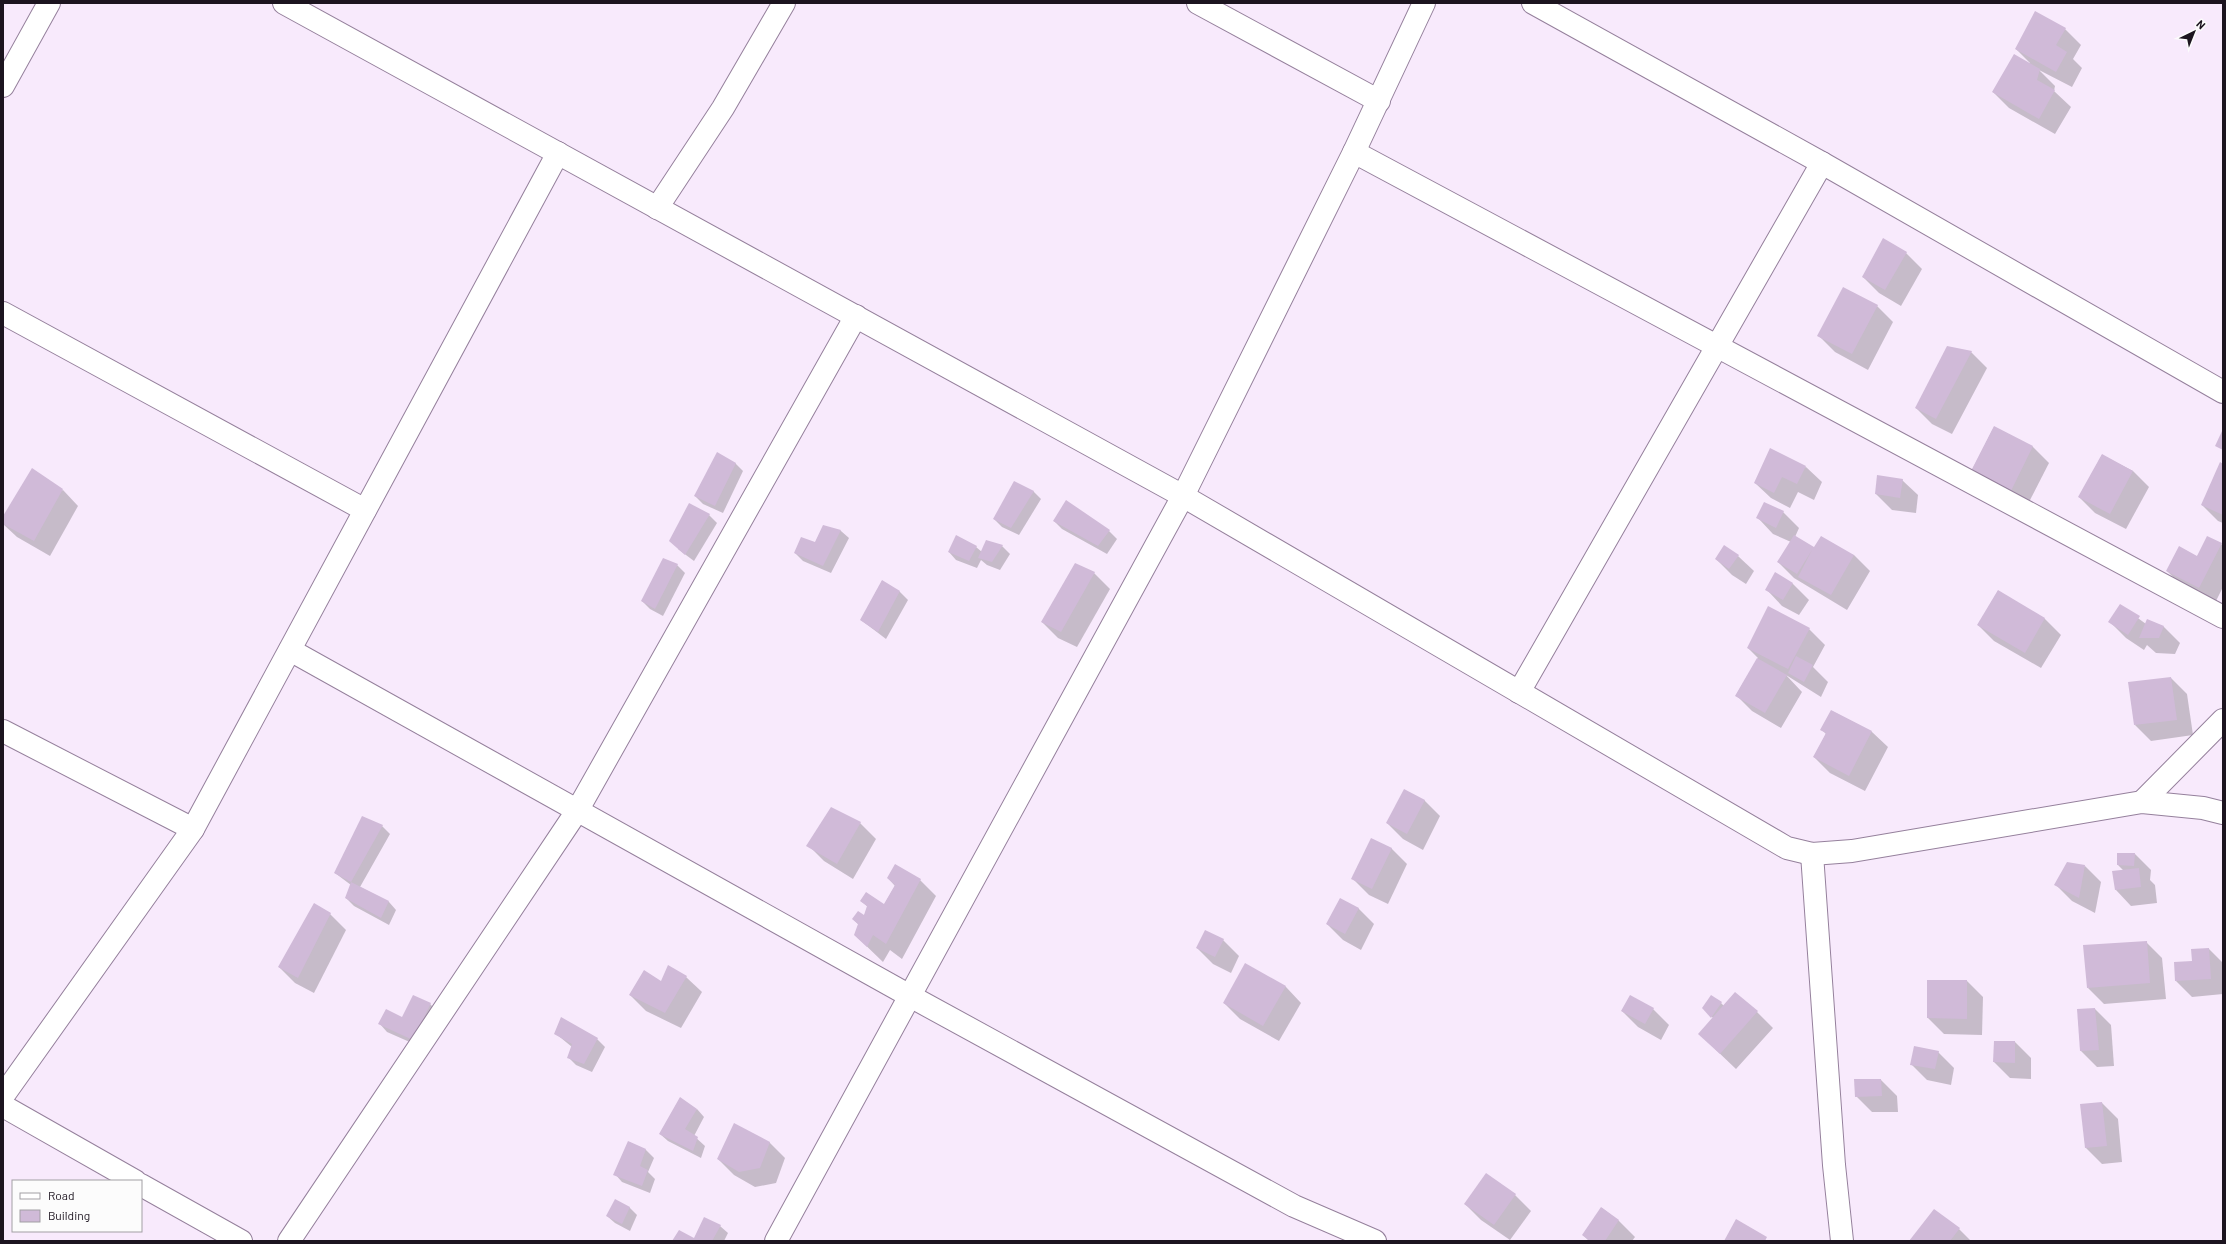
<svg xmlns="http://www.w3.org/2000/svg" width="2226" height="1244" font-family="Barlow,sans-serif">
  <rect width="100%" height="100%" fill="#f8eafc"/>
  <!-- shadow -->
  <g fill="#0003">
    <path d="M2065 29 2081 45 2073 59 2082 68 2072 87 2039 70 2055 86 2054 91 2071 107 2055 134 2009 108 1993 92 2030 63 2016 49Z"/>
    <path d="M1906 253 1922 269 1901 306 1879 293 1863 277Z"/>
    <path d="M1877 306 1893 322 1868 370 1835 352 1819 336Z"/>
    <path d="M1971 352 1987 368 1952 434 1932 424 1916 408Z"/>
    <path d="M1994 427 2033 447 2049 463 2026 508 1971 472Z"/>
    <path d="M2102 455 2133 471 2149 487 2126 529 2095 513 2079 497Z"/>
    <path d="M735 463 743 471 723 513 703 504 695 496Z"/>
    <path d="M2223 465V523L2218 521 2202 505Z"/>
    <path d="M1806 467 1822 482 1814 500 1798 492 1790 508 1771 498 1755 483Z"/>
    <path d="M1902 480 1918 495 1916 513 1892 510 1876 494Z"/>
    <path d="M63 490 78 506 50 556 17 537 3 524V518Z"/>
    <path d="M1033 491 1041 499 1019 535 1002 527 994 519Z"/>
    <path d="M1783 512 1799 528 1795 537 1814 548 1854 555 1870 571 1847 610 1794 578 1778 562 1791 542 1773 534 1758 518Z"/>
    <path d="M709 515 717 523 694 561 678 549Z"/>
    <path d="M1054 521 1109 531 1117 539 1107 554 1062 529Z"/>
    <path d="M824 526 841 531 849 538 831 573 803 561 795 553 815 543Z"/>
    <path d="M2221 544 2223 546V587L2215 603 2183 587 2167 571Z"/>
    <path d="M1002 546 1010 554 1000 570 987 565 981 560 977 568 956 560 949 552 976 547 982 552Z"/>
    <path d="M1738 556 1754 571 1746 584 1732 575 1716 559Z"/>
    <path d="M677 565 685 573 663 616 650 609 642 601Z"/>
    <path d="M1094 573 1110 589 1077 647 1058 638 1042 622Z"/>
    <path d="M1776 574 1793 584 1809 600 1799 615 1782 606 1767 590Z"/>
    <path d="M882 581 900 592 908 600 886 639 861 620Z"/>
    <path d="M1998 591 2045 619 2061 635 2041 668 1994 641 1978 625Z"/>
    <path d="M2120 605 2146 624 2147 620 2164 627 2180 643 2175 654 2156 653 2147 645 2144 650 2126 638 2110 622Z"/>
    <path d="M1809 629 1825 645 1813 667 1828 682 1821 697 1786 675 1802 692 1781 728 1752 711 1736 695 1758 658 1748 648Z"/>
    <path d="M2171 678 2187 694 2193 735 2151 741 2135 725Z"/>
    <path d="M1832 711 1872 732 1888 747 1865 791 1830 773 1814 757 1826 734 1822 730Z"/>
    <path d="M1424 800 1440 816 1423 850 1403 839 1387 823Z"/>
    <path d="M860 823 876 839 853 879 824 861 808 845Z"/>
    <path d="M382 826 390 834 360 887 389 902 396 910 389 925 354 906 346 898 351 885 335 873Z"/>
    <path d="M1391 848 1407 864 1388 904 1369 895 1353 879Z"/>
    <path d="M2135 854 2151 870 2150 880 2155 885 2157 903 2131 906 2116 890 2124 871 2118 865Z"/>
    <path d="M2085 866 2101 882 2095 913 2072 901 2056 885Z"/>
    <path d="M888 878 920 880 936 896 902 959 890 950 883 962 855 935 859 925 853 919 864 916 868 907 861 901 884 905 895 886Z"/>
    <path d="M1358 908 1374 924 1361 950 1343 940 1327 924Z"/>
    <path d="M330 914 346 930 314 993 295 983 279 967Z"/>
    <path d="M1223 940 1239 956 1231 973 1213 964 1197 948Z"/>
    <path d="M2146 942 2162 958 2166 999 2104 1004 2088 988Z"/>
    <path d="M2209 949 2223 963V994L2192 997 2176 981Z"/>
    <path d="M1246 965 1286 987 1301 1003 1279 1041 1240 1019 1224 1003Z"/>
    <path d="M686 977 702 992 681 1028 646 1011 630 995 661 982Z"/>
    <path d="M1967 981 1983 997 1982 1035 1944 1034 1928 1018Z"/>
    <path d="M1721 1003 1724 1006 1757 1012 1773 1028 1736 1069 1715 1049 1713 1018 1704 1008Z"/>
    <path d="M430 1004 438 1012 421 1047 387 1032 380 1024 403 1019Z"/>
    <path d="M1653 1009 1669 1025 1661 1040 1638 1027 1622 1011Z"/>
    <path d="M2095 1009 2111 1025 2114 1066 2097 1067 2081 1051Z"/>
    <path d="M555 1033 597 1039 605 1047 592 1072 576 1065 568 1057 572 1047Z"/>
    <path d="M2015 1042 2031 1058V1079L2010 1078 1994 1062Z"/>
    <path d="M1938 1052 1954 1068 1951 1085 1927 1080 1911 1064Z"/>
    <path d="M1881 1080 1897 1096 1898 1112H1872L1856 1096Z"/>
    <path d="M2102 1103 2118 1119 2122 1162 2102 1164 2086 1148Z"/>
    <path d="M697 1109 704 1117 694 1136 705 1146 701 1158 668 1141 660 1134Z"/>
    <path d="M629 1142 646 1150 654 1158 648 1172 655 1179 650 1193 622 1182 615 1174Z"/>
    <path d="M769 1142 785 1158 776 1183 755 1187 734 1175 718 1159Z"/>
    <path d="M1515 1195 1531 1211 1510 1240 1481 1220 1465 1204Z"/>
    <path d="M629 1207 637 1215 630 1231 615 1223 607 1216Z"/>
    <path d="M1602 1208 1619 1221 1635 1237 1632 1241H1589L1583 1235Z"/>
    <path d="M720 1226 728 1233 724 1241H673L694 1239Z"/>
    <path d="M1959 1229 1971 1241H1910Z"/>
  </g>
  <!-- building -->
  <g fill="#d0bad8">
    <path d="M2035 11 2066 28 2056 45 2067 52 2056 72 2015 49Z"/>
    <path d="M2014 54 2040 69 2037 80 2055 90 2039 119 1992 92Z"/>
    <path d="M1883 238 1907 252 1885 290 1862 277Z"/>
    <path d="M1843 287 1878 305 1852 354 1817 336Z"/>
    <path d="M1947 346 1972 351 1936 419 1915 408Z"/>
    <path d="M1994 426 2033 446 2010 493 1970 473Z"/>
    <path d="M2223 429V450L2215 446Z"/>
    <path d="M1770 448 1806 466 1797 484 1782 477 1774 493 1754 483Z"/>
    <path d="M717 452 736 463 715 506 694 496Z"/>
    <path d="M2102 454 2133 471 2110 514 2078 497Z"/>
    <path d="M2220 462 2223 464V515L2201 505Z"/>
    <path d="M32 468 63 489 34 541 3 524V516Z"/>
    <path d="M1877 475 1903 479 1900 498 1875 494Z"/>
    <path d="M1014 481 1034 491 1011 528 993 519Z"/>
    <path d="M1066 500 1110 530 1098 546 1053 521Z"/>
    <path d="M1764 502 1784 511 1776 528 1756 518Z"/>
    <path d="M689 503 710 514 685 555 669 541Z"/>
    <path d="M823 525 841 530 823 566 794 553 801 537 815 542Z"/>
    <path d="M956 535 977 546 969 561 948 552Z"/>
    <path d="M1794 535 1814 547 1821 536 1854 555 1831 595 1798 577 1812 550 1797 574 1777 562Z"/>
    <path d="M2207 536 2222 543 2199 588 2166 571 2179 546 2197 556Z"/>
    <path d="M986 540 1003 545 992 562 978 558Z"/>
    <path d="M1724 545 1739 555 1729 569 1715 559Z"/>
    <path d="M663 558 678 564 655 609 641 601Z"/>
    <path d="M1075 563 1095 572 1061 632 1041 622Z"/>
    <path d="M1775 572 1793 583 1783 600 1765 590Z"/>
    <path d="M882 580 900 591 878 632 860 620Z"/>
    <path d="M1998 590 2045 618 2025 653 1977 625Z"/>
    <path d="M2120 604 2140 616 2128 635 2108 622Z"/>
    <path d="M1768 606 1810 628 1788 669 1747 648Z"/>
    <path d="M2147 619 2164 626 2159 638H2139Z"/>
    <path d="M1796 656 1813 665 1804 682 1788 673Z"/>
    <path d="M1757 658 1787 675 1765 713 1735 696Z"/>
    <path d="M2171 677 2177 720 2134 725 2128 682Z"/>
    <path d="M1831 710 1872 731 1849 776 1813 757 1826 733 1820 730Z"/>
    <path d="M1404 789 1425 800 1407 834 1386 823Z"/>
    <path d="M831 807 861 822 837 864 806 846Z"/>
    <path d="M362 816 383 825 351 882 334 873Z"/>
    <path d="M1371 838 1392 848 1372 889 1351 879Z"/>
    <path d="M2117 853H2135L2134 866 2117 865Z"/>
    <path d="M2067 862 2085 865 2079 898 2054 885Z"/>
    <path d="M895 864 921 879 886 944 873 935 867 947 854 935 858 924 852 919 858 911 864 915 867 906 860 901 866 892 884 904 895 885 887 878Z"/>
    <path d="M2139 868 2141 887 2115 890 2112 871Z"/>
    <path d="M351 882 389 901 381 918 345 898Z"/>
    <path d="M1340 898 1359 908 1345 934 1326 924Z"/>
    <path d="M314 903 331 913 298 978 278 967Z"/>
    <path d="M1205 930 1224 939 1215 957 1196 948Z"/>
    <path d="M2147 941 2150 983 2087 988 2083 945Z"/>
    <path d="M2209 948 2211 979 2175 981 2174 962 2192 961 2191 949Z"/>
    <path d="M1245 963 1286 986 1263 1026 1223 1003Z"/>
    <path d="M668 965 687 976 665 1013 629 995 644 970 661 981Z"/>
    <path d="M1927 980H1967V1019L1927 1018Z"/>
    <path d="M1735 992 1758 1011 1720 1054 1698 1034Z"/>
    <path d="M413 995 431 1003 413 1040 378 1024 386 1009 402 1017Z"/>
    <path d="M1630 995 1654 1008 1645 1024 1621 1011Z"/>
    <path d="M1711 995 1722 1002 1711 1018 1702 1008Z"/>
    <path d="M2095 1008 2099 1050 2080 1051 2077 1009Z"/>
    <path d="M561 1017 598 1038 584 1064 567 1058 572 1044 554 1034Z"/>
    <path d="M1994 1041H2015V1063L1993 1062Z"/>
    <path d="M1914 1046 1939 1051 1935 1069 1910 1065Z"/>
    <path d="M1854 1079H1881L1882 1096 1855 1097Z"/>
    <path d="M680 1097 697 1109 685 1129 698 1137 693 1151 659 1134Z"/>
    <path d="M2102 1102 2107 1146 2085 1148 2080 1104Z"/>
    <path d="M734 1123 770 1142 760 1168 739 1172 717 1159Z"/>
    <path d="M628 1141 646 1149 640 1166 648 1170 642 1186 613 1175Z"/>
    <path d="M1486 1173 1516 1194 1494 1225 1464 1204Z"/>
    <path d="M615 1199 630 1207 622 1224 606 1216Z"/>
    <path d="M1601 1207 1619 1220 1605 1241H1590L1582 1235Z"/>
    <path d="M1934 1209 1960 1228 1950 1241H1909Z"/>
    <path d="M704 1217 721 1225 712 1241H672L679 1230 694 1238Z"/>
    <path d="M1736 1219 1767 1237 1765 1241H1724Z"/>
  </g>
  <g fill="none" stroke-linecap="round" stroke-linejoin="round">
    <defs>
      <g id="street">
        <path d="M284 3 1183 496 1787 848 1812 854 1852 851 2142 802 2203 808 2223 813"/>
        <path d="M1198 3 1379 101"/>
        <path d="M1533 3 1822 163 2223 392"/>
        <path d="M3 86 49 3"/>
        <path d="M1354 152 2223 617"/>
        <path d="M657 208 723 108 784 3"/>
        <path d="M3 313 365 510"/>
        <path d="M290 650 910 996 1294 1206 1375 1241"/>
        <path d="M1519 692 1822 163"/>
        <path d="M3 731 193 829"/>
        <path d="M2142 802 2223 720"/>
        <path d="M1812 854 1834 1165 1842 1241"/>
        <path d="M3 1096 193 829 558 153"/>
        <path d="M3 1106 135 1181"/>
        <path d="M141 1185 241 1241"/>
        <path d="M289 1241 577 811 856 316"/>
        <path d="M776 1241 1183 496 1354 152 1424 3"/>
      </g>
    </defs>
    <!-- street casing -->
    <use href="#street" stroke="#95809c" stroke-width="24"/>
    <!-- street -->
    <use href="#street" stroke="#fff" stroke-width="22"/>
  </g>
  <!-- border -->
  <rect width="2226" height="1244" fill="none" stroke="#1c141f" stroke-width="8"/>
  <!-- legend -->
  <rect x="12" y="1180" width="130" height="52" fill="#fcfcfc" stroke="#a29fa4"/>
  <rect x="20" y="1193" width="20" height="6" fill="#ffffff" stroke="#a29fa4"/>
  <text x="48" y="1200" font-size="12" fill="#1c141f">Road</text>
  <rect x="20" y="1210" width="20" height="12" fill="#d0bad8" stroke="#a29fa4"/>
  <text x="48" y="1220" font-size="12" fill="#1c141f">Building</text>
  <!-- north arrow -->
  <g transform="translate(2194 32) rotate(43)" stroke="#fcfcfc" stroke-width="3" paint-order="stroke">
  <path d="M0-3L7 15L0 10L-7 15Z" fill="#1c141f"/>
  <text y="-6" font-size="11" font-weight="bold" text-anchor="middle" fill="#1c141f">N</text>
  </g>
</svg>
